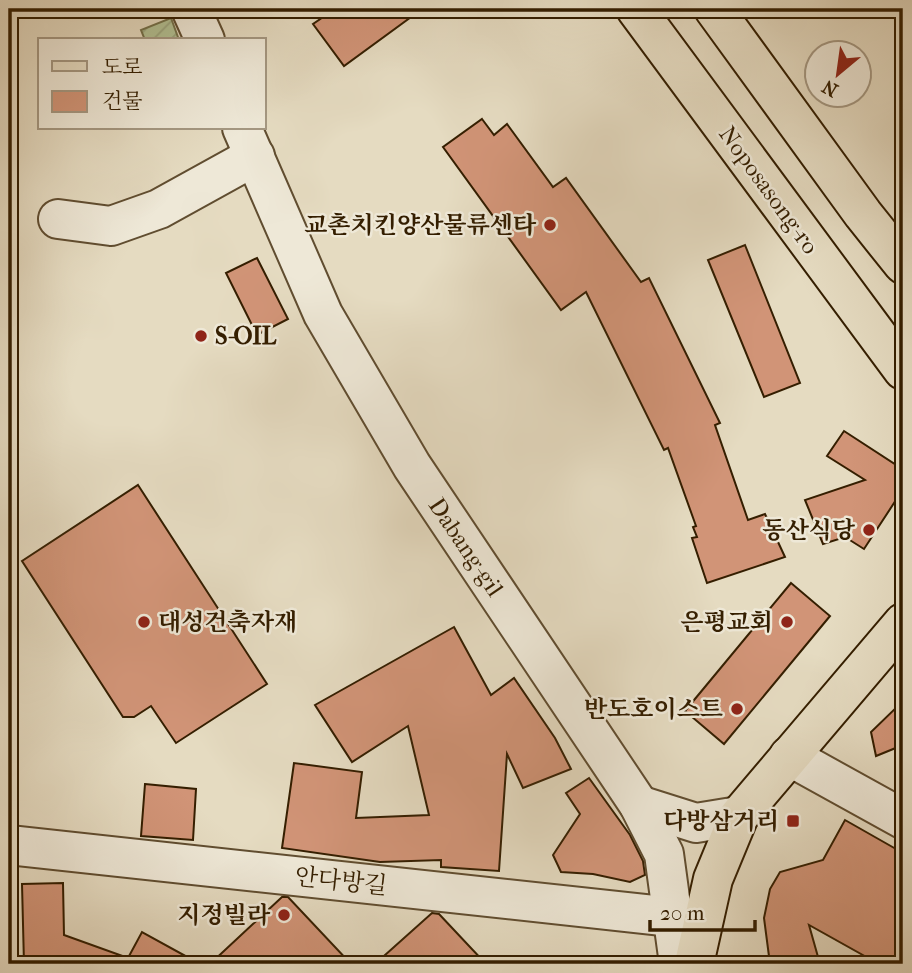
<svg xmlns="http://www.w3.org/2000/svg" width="912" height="973" font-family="'IM FELL French Canon','Noto Serif KR',serif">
  <defs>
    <pattern id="garden-furrows" width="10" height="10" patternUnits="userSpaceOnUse" patternTransform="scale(1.75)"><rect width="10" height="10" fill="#b2c194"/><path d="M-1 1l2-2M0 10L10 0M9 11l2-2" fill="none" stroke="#9aa57e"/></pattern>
  </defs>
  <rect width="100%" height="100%" fill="#e5dbc1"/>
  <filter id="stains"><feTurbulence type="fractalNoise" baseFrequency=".00286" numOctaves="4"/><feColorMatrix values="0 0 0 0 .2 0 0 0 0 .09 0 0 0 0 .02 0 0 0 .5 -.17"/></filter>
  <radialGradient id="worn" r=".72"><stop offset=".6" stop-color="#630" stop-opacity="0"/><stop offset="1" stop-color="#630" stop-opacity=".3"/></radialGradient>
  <!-- garden -->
  <path fill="url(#garden-furrows)" stroke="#73704a" stroke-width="2" d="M171 18 179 40H145L141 30Z"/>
  <!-- building -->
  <g fill="#d19477" stroke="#341e00" stroke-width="2">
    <path d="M335 9H422L344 66 313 24Z"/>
    <path d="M482 119 494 135 507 124 553 187 566 178 641 282 649 278 720 423 715 425 748 520 765 514 785 557 707 583 692 538 697 537 693 527 696 526 668 448 664 450 586 292 561 310 443 147Z"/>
    <path d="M745 245 800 383 764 397 708 260Z"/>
    <path d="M257 258 288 319 257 335 226 273Z"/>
    <path d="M844 431 901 468 903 467V505L896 500 864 549 845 537 823 544 805 500 865 480 827 456Z"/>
    <path d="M138 485 267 684 176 743 151 706 134 717H123L22 561Z"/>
    <path d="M791 583 830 616 724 744 685 711Z"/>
    <path d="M454 627 491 695 514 678 555 738 571 769 523 788 507 754 499 871 441 867V860L380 862 282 848 294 763 362 772 356 818 429 815 408 726 352 762 315 705Z"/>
    <path d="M903 701V745L876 756 871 732Z"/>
    <path d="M589 778 630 835 643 861 645 875 630 882 593 874 561 872 553 855 580 814 566 793Z"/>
    <path d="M145 784 196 789 193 840 141 836Z"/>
    <path d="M845 820 903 853V964H879L809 925 820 964H770L764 918 770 889 780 872 823 860Z"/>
    <path d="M63 883 64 935 128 958 142 932 200 964H24L22 884Z"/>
    <path d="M282 897H288L351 964H210Z"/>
    <path d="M432 913 439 914 486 964H375Z"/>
  </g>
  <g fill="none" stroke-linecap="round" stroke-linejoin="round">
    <defs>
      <g id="minor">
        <path d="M191 9 205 40"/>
        <path d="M242 128 323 314 412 466 639 805 664 854 679 964"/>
        <path d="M58 219 111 226 159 209 255 156"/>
        <path d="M789 756 903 819"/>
        <path d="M639 805 696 823 739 816"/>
        <path d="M9 845 672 917"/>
      </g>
      <g id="major">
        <path d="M636 9 903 370"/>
        <path d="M714 9 863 214 903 264"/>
        <path d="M694 964 713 879 739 816 903 623"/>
      </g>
    </defs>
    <!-- minor casing -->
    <use href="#minor" stroke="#604d30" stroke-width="42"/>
    <!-- major casing -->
    <use href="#major" stroke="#341e00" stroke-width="42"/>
    <!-- minor -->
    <use href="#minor" stroke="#eee8d7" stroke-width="38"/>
    <!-- major -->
    <use href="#major" stroke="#e5dbc1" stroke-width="38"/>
  </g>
  <!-- markers -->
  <g fill="#8f2418" stroke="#eee8d7" stroke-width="2.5">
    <circle cx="550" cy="225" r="7"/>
    <circle cx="201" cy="336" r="7"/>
    <circle cx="869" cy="530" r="7"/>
    <circle cx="144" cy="622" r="7"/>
    <circle cx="787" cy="622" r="7"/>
    <circle cx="737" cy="709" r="7"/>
    <rect x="786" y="814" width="14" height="14" rx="3.5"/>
    <circle cx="284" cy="915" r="7"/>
  </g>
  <g text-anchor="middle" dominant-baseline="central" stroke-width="5" stroke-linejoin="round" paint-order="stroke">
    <!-- street labels -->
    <g font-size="24" fill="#341e00" stroke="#eee8d7">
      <text transform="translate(769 190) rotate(54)">Noposasong-ro</text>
      <text transform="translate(466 547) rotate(56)">Dabang-gil</text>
      <text transform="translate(341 881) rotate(6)">안다방길</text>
    </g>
    <!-- poi labels -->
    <g font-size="24" font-weight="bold" fill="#341e00" stroke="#eee8d7" text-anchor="end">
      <text x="536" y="225">교촌치킨양산물류센타</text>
      <text x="215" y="336" text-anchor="start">S-OIL</text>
      <text x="855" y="530">동산식당</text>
      <text x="158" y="622" text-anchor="start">대성건축자재</text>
      <text x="773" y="622">은평교회</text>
      <text x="723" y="709">반도호이스트</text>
      <text x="779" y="821">다방삼거리</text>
      <text x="270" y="915">지정빌라</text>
    </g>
  </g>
  <!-- margin -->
  <rect width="912" height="973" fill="none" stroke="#e5dbc1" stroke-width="35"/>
  <rect x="10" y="10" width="891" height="952" fill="none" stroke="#341e00" stroke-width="3.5"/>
  <rect x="18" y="18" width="877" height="938" fill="none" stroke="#341e00" stroke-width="2"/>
  <!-- legend -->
  <rect x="38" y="38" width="228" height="91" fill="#eee8d7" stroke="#a49781" stroke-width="2"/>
  <rect x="52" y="61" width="35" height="10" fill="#e5dbc1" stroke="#a49781" stroke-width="2"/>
  <text x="102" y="74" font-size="21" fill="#341e00">도로</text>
  <rect x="52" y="91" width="35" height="21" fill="#d19477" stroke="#a49781" stroke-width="2"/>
  <text x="102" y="108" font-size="21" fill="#341e00">건물</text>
  <!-- north arrow -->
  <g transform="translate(838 74) rotate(209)"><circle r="33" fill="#eee8d7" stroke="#a49781" stroke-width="2"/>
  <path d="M0-5L12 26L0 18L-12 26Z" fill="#8f2418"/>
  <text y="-10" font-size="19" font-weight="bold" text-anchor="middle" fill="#341e00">N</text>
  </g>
  <!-- scale -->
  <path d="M650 920v10h105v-10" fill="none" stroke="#341e00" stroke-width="3.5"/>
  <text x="660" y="920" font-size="21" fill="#341e00" stroke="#eee8d7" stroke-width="5" paint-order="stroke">20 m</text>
  <rect width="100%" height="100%" filter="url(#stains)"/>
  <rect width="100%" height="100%" fill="url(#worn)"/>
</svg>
